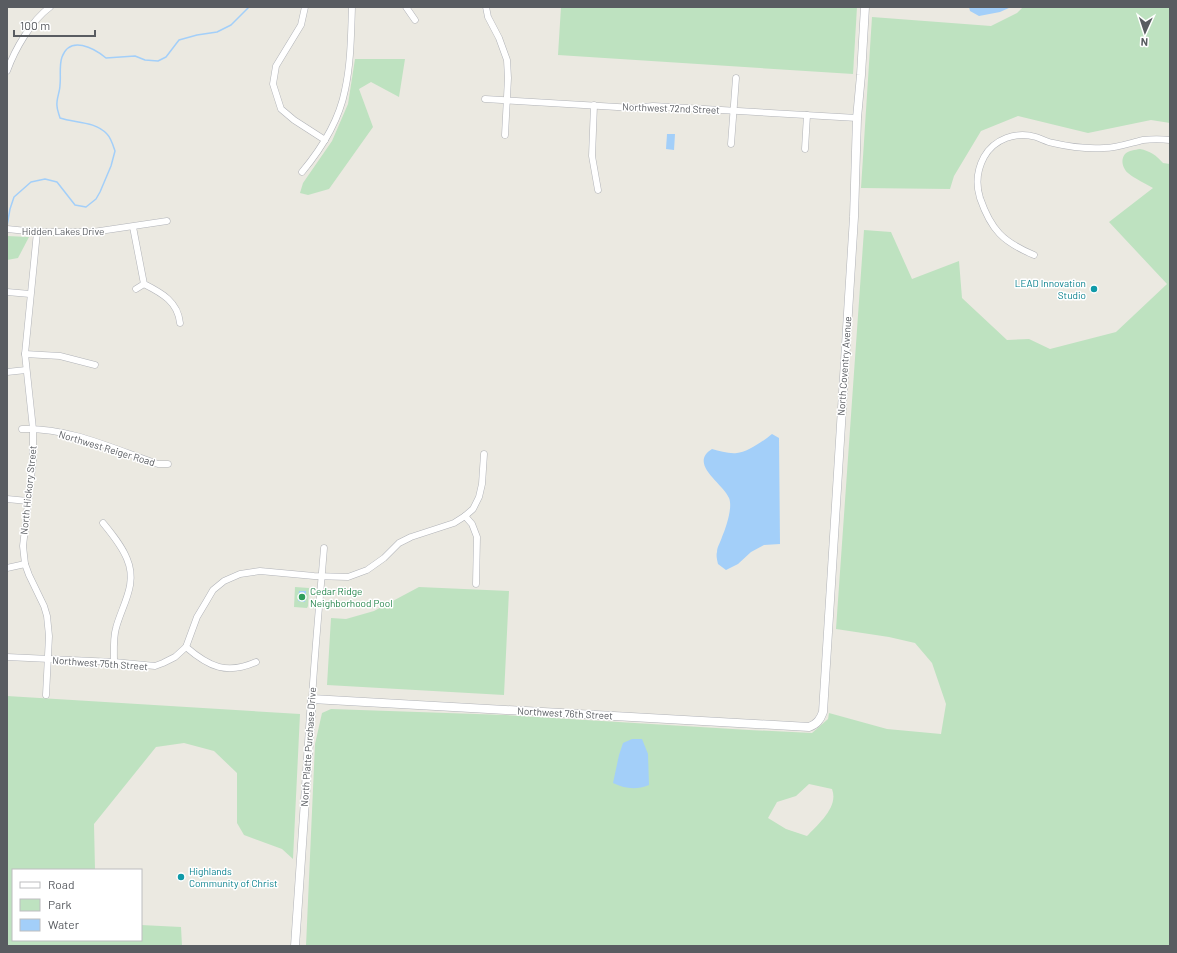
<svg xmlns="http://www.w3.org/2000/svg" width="1177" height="953" font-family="Barlow,sans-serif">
  <rect width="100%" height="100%" fill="#ebe9e1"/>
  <!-- green -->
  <g fill="#bee2c0" fill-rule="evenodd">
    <path d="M561 7H857L853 74 558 55Z"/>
    <path d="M1023 7H1170V123L1151 120 1088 133 1018 116 981 131 954 176 950 189 861 188 872 17 991 26 1017 13Z"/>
    <path d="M355 59H405L399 97 371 82 359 89 373 127 329 189 308 195 300 193 303 183 332 141 348 104Z"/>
    <path d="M1140 149C1150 151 1156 155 1163 163L1170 164V946H306L315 744 322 713 331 709 505 715 749 730 812 733 828 719 829 713 887 729 941 734 946 704 932 663 915 643 889 637 836 629 864 230 891 232 912 279 959 261 962 298 1007 340 1029 339 1050 349 1116 332 1167 284 1109 222 1153 188C1145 183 1135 179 1128 173 1123 169 1120 160 1125 154 1129 150 1135 150 1140 149ZM809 784 832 789C839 807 818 824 807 836L786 829 768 818 777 802 796 796Z"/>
    <path d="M7 236 29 237 18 258 7 260Z"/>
    <path d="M295 587 309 588 308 606 307 608 294 607Z"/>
    <path d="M419 587 509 591 504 695 327 685 331 618 346 619 374 611Z"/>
    <path d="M7 696 300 714 293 859 282 849 244 835 237 823V773L214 751 184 743 156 747 94 824 95 870H13V940H141V925L181 927 182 946H7Z"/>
  </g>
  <!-- water -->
  <g fill="#a3cff9">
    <path d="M969 7H1011L1000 12 979 16 970 11Z"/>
    <path d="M667 134H675L674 150 666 149Z"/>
    <path d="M772 434 779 438 780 544 764 545 751 552 738 564 726 570 718 564C717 560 716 555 717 552 717 547 721 541 722 537 726 528 733 507 729 498 723 483 688 464 712 449 720 451 729 454 737 453 746 453 765 440 772 434Z"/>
    <path d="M299 591H306L305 602 298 601Z"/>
    <path d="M632 739H642L648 754 649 785C636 790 626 789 613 783L619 755 623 743Z"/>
  </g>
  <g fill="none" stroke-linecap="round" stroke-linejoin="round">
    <!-- stream -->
    <path stroke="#a3cff9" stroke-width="1.5" d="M7 226 10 209 14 197 31 182 45 179 57 182 75 205 86 207 96 199 100 192 111 166 115 151C113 145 111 138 107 134 95 121 75 123 60 118 59 114 57 110 57 106 56 99 60 92 60 85 61 76 59 65 62 57 70 35 94 48 106 58L135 56 145 60 158 61 166 57 179 40 197 35 217 32 231 25 249 7"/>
    <defs>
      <g id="minor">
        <path d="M305 7 301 25 276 66 273 84 281 109 294 120 325 140"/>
        <path d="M406 7 415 20"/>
        <path d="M486 7 488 17 499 38 507 60 508 78 505 135"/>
        <path d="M7 71C15 49 31 21 50 7"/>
        <path d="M485 99 634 108 653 106 857 118"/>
        <path d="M594 105 592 156 598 190"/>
        <path d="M731 144 736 78"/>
        <path d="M805 149 807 115"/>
        <path d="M302 172C322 148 339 121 345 90 351 63 351 34 352 7"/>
        <path d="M133 227 144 284C162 293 178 302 180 323"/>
        <path d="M7 229 37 232H93L167 221"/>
        <path d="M37 232 25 354 33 429V461L23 546 25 564 29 575 44 606 47 616 49 636 46 695"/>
        <path d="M1034 255C1003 242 991 230 980 198 976 185 977 170 984 157 994 139 1016 131 1036 137 1042 139 1047 142 1053 143 1070 147 1087 149 1104 148 1117 148 1130 143 1143 140 1152 139 1161 139 1170 140"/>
        <path d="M136 289 144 284"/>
        <path d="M7 292 30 294"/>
        <path d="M25 354 60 356 95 365"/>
        <path d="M7 372 26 370"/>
        <path d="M22 429C68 427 114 449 158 464H168"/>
        <path d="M7 499 28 501"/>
        <path d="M465 516 472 524 477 537 476 584"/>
        <path d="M103 523C112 534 122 546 127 559 138 584 122 605 116 628 113 638 114 651 114 662"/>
        <path d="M7 568 25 564"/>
        <path d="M186 647C209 667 227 675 256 662"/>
        <path d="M7 657 114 662 155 666 163 663 175 657 186 647 197 617 206 602 213 590 224 581 240 574 260 571 314 576 348 577 367 570 384 558 399 543 411 537 454 523 465 516 473 509 479 497 482 484 484 454"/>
        <path d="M312 699C315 648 320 598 324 548"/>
      </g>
      <path id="tertiary" d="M295 946 312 699 809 727C817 724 820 720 823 712L854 217 857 118 861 75 865 7"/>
    </defs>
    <!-- minor casing -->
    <use href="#minor" stroke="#b1b3b8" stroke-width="7"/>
    <!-- tertiary casing -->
    <use href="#tertiary" stroke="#b1b3b8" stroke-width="9"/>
    <!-- minor -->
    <use href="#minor" stroke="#fff" stroke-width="6"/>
    <!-- tertiary -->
    <use href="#tertiary" stroke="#fff" stroke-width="8"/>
  </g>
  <!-- markers -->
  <g fill="#0f9aa8" stroke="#fff" stroke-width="1.5">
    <circle cx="1094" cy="289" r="4"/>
    <circle cx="181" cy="877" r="4"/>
  </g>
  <circle fill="#2e9e5b" stroke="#fff" stroke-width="1.5" cx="302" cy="597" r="4"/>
  <g text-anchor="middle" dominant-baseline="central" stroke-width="3" stroke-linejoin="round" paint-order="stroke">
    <!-- street labels -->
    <g font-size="10" fill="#595c61" stroke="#fff">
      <text transform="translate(671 108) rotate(2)">Northwest 72nd Street</text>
      <text x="63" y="231">Hidden Lakes Drive</text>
      <text transform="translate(844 366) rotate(-86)">North Coventry Avenue</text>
      <text transform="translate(107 448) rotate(17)">Northwest Reiger Road</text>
      <text transform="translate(28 490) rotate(-84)">North Hickory Street</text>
      <text transform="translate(100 663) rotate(4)">Northwest 75th Street</text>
      <text transform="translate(565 713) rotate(3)">Northwest 76th Street</text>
      <text transform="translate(308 747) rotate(-86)">North Platte Purchase Drive</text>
    </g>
    <!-- culture labels -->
    <g font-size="10" fill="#0d838f" stroke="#fff" text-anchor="end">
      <text x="1086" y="283">LEAD Innovation<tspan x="1086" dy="12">Studio</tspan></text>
      <text x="189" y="871" text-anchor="start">Highlands<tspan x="189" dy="12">Community of Christ</tspan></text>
    </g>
    <!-- leisure labels -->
    <g font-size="10" fill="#27864d" stroke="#fff" text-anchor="start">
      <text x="310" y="591">Cedar Ridge<tspan x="310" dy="12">Neighborhood Pool</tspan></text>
    </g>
  </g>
  <!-- border -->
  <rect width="1177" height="953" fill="none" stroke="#595c61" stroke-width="16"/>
  <!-- legend -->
  <rect x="12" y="869" width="130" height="72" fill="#ffffff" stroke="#bdbec0"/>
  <rect x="20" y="882" width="20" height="6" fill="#ffffff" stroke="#bdbec0"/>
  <text x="48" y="889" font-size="12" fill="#595c61">Road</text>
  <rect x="20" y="899" width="20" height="12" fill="#bee2c0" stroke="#bdbec0"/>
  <text x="48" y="909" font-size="12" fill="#595c61">Park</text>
  <rect x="20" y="919" width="20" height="12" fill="#a3cff9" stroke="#bdbec0"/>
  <text x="48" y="929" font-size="12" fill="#595c61">Water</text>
  <!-- north arrow -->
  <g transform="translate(1145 32) rotate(183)" stroke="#ffffff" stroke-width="3" paint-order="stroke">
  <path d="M0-3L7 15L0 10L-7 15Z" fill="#595c61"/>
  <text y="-6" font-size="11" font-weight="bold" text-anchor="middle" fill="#595c61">N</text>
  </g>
  <!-- scale -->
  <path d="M14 30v6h81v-6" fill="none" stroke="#595c61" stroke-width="2"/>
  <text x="20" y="30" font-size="12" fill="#595c61" stroke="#ffffff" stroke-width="3" paint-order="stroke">100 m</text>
</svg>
